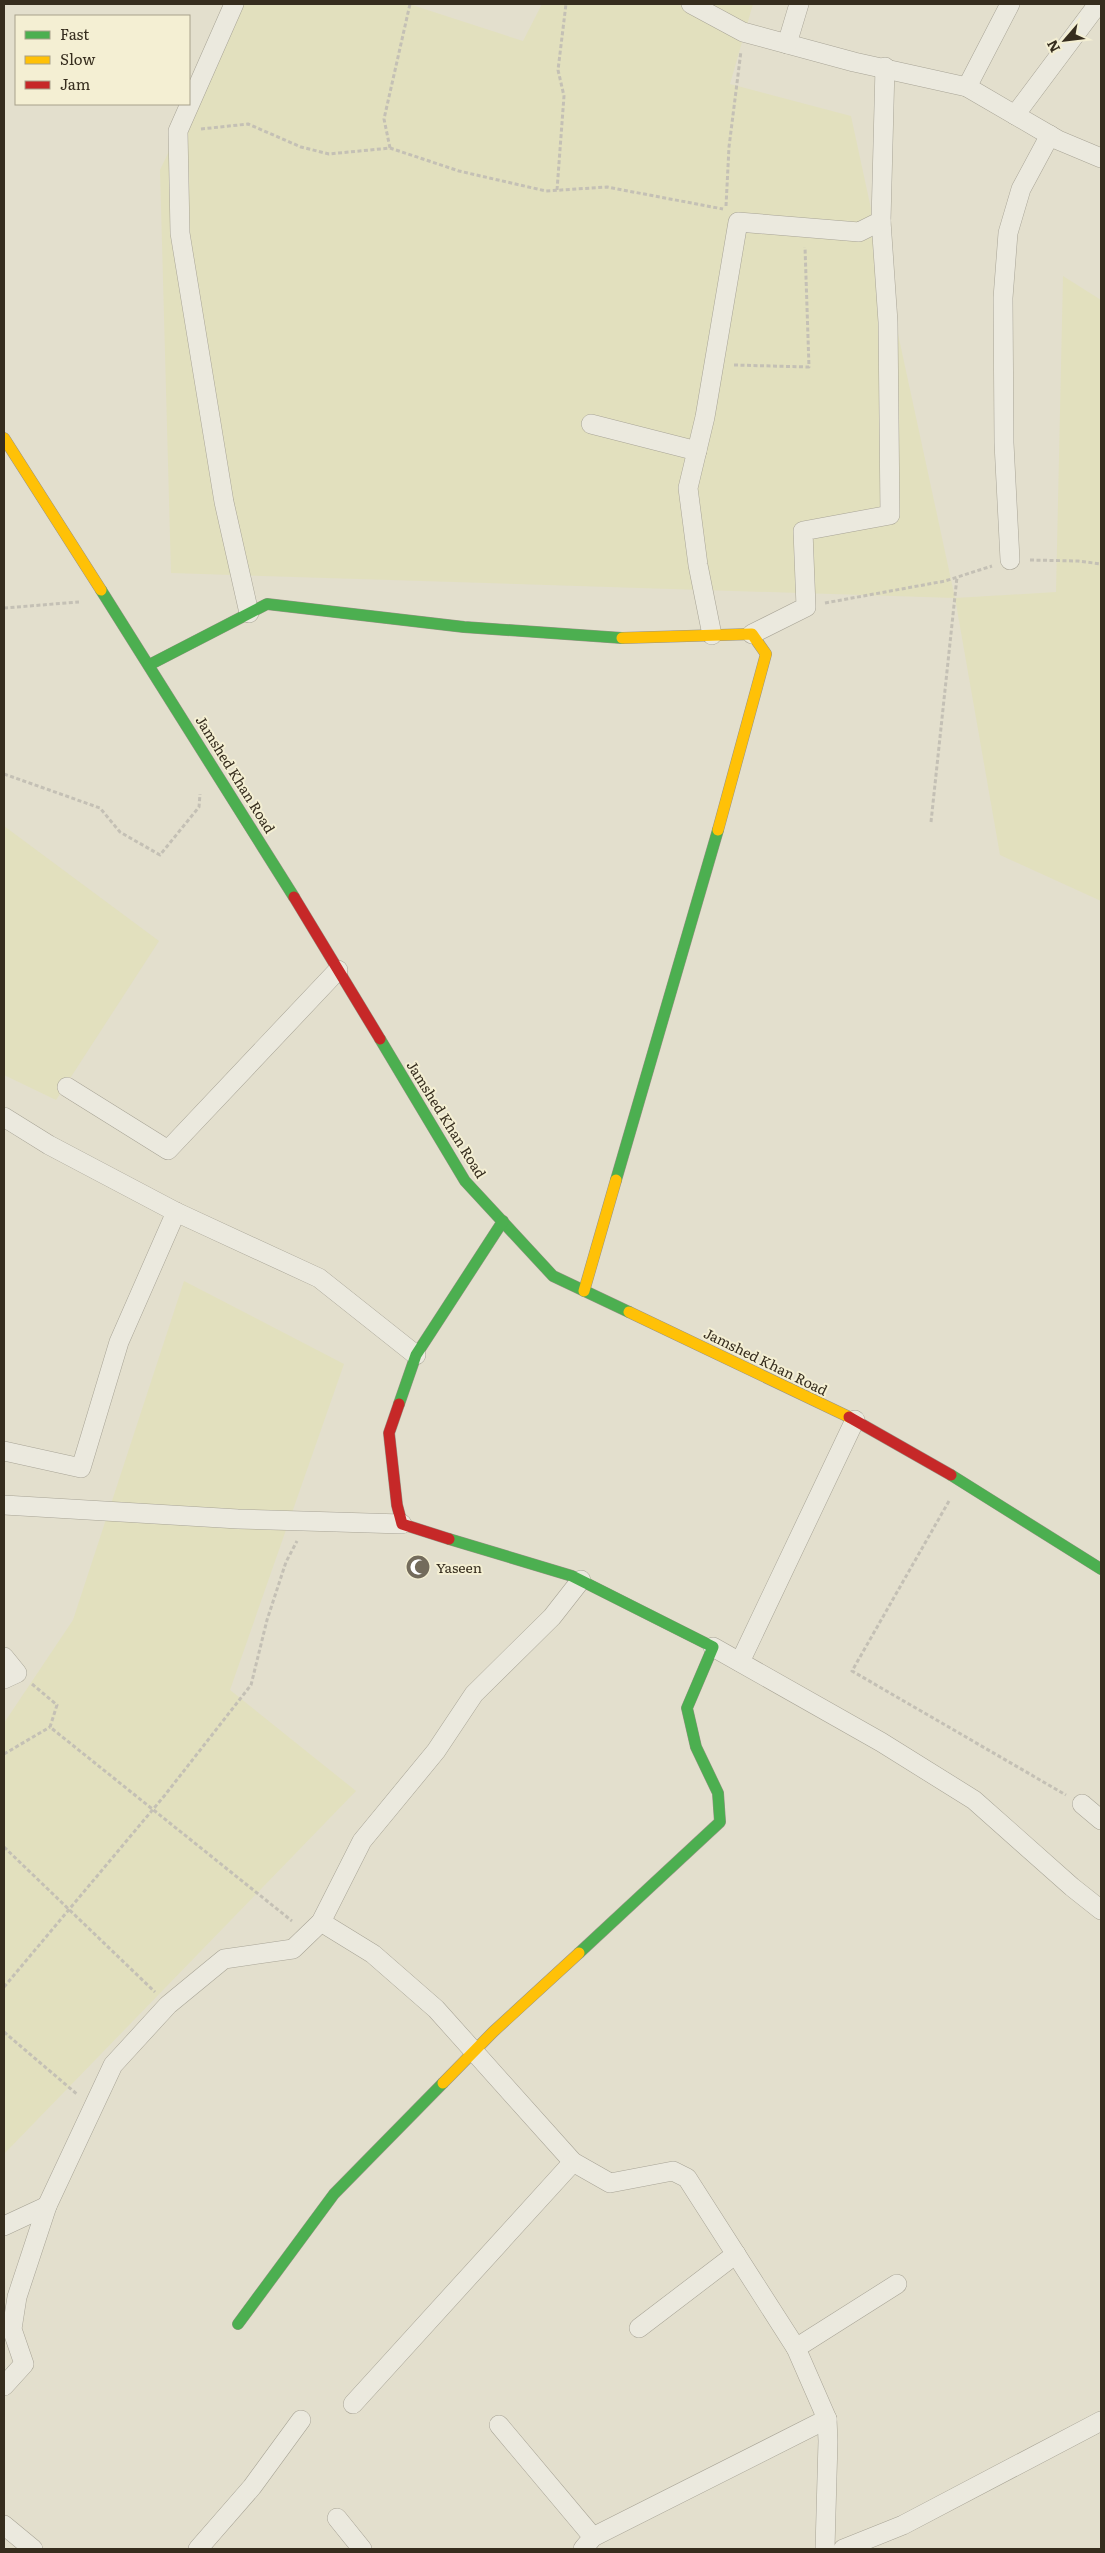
<svg xmlns="http://www.w3.org/2000/svg" width="1105" height="2553" font-family="Literata,serif">
  <rect width="100%" height="100%" fill="#e3dfcd"/>
  <!-- farmland -->
  <g fill="#e2e0be">
    <path d="M239 4H409L523 41 542 4H753L730 84 851 116 955 598 1056 592 1063 276 1101 300V901L1000 855 955 598 171 573 160 170Z"/>
    <path d="M4 826 159 941 56 1100 4 1075Z"/>
    <path d="M184 1281 344 1364 230 1690 356 1791 4 2154V1723L73 1620Z"/>
  </g>
  <g fill="none" stroke-linecap="round" stroke-linejoin="round">
    <defs>
      <g id="street">
        <path d="M234 4 178 131 180 233 224 502 249 613"/>
        <path d="M691 4 743 32 854 62 967 87 1058 140 1101 158"/>
        <path d="M787 44 799 4"/>
        <path d="M967 87 1010 4"/>
        <path d="M1015 115 1098 4"/>
        <path d="M591 424 697 451"/>
        <path d="M1010 560 1004 443 1003 298 1008 233 1021 189 1050 135"/>
        <path d="M752 634 806 607 803 531 890 515 888 322 881 221"/>
        <path d="M712 635 698 565 688 488 705 417 738 222 859 232 881 221 885 67"/>
        <path d="M67 1087 168 1150 338 970"/>
        <path d="M4 1117 49 1145 176 1212 319 1278 416 1355"/>
        <path d="M4 1451 81 1468 119 1342 176 1212"/>
        <path d="M4 1505 238 1519 402 1524"/>
        <path d="M713 1647 881 1742 974 1800 1072 1887 1101 1910"/>
        <path d="M4 1657 17 1673 4 1679"/>
        <path d="M740 1662 855 1420"/>
        <path d="M1082 1804 1101 1820"/>
        <path d="M321 1922 373 1954 436 2009 573 2162 610 2183 673 2171 687 2178 796 2348 827 2419 828 2441 825 2549"/>
        <path d="M4 2226 47 2206"/>
        <path d="M639 2328 736 2254"/>
        <path d="M796 2348 897 2284"/>
        <path d="M4 2386 24 2364 12 2329 17 2297 47 2206 113 2065 168 2005 224 1959 293 1949 321 1922 362 1841 436 1751 474 1694 552 1617 581 1580"/>
        <path d="M353 2404 573 2162"/>
        <path d="M499 2425 593 2537"/>
        <path d="M337 2518 362 2549"/>
        <path d="M4 2525 33 2549"/>
        <path d="M198 2549 252 2487 301 2420"/>
        <path d="M583 2549 593 2537 827 2419"/>
        <path d="M843 2549 903 2525 1101 2421"/>
      </g>
      <g id="fast">
        <path d="M101 590 294 897"/>
        <path d="M149 665 267 604 464 627 622 638"/>
        <path d="M380 1039 465 1181 553 1276 629 1312"/>
        <path d="M616 1180 718 830"/>
        <path d="M399 1404 416 1355 503 1221"/>
        <path d="M951 1475 1101 1569"/>
        <path d="M449 1539 572 1576 713 1647 687 1708 696 1747 718 1793 720 1822 579 1953"/>
        <path d="M238 2324 334 2194 443 2083"/>
      </g>
      <g id="slow">
        <path d="M4 438 101 590"/>
        <path d="M622 638 752 634 766 654 718 830"/>
        <path d="M584 1291 616 1180"/>
        <path d="M629 1312 849 1417"/>
        <path d="M443 2083 493 2032 579 1953"/>
      </g>
      <g id="jam">
        <path d="M294 897 380 1039"/>
        <path d="M399 1404 389 1433 397 1505 402 1524 449 1539"/>
        <path d="M849 1417 951 1475"/>
      </g>
    </defs>
    <!-- street casing -->
    <use href="#street" stroke="#a8a496" stroke-width="20"/>
    <!-- fast casing -->
    <use href="#fast" stroke="#989386" stroke-width="12"/>
    <!-- slow casing -->
    <use href="#slow" stroke="#989386" stroke-width="12"/>
    <!-- jam casing -->
    <use href="#jam" stroke="#989386" stroke-width="12"/>
    <!-- path -->
    <g stroke="#c4c0b5" stroke-width="3" stroke-dasharray="4 2.5" stroke-linecap="butt">
      <path d="M201 129 248 124 301 147 329 154 390 148 459 171 546 191 607 187 723 209"/>
      <path d="M390 148 384 119 410 4"/>
      <path d="M557 190 564 96 558 70 566 4"/>
      <path d="M726 206 729 147 741 51"/>
      <path d="M734 365 809 367 805 247"/>
      <path d="M1030 560 1078 561 1101 564"/>
      <path d="M825 603 945 581 992 566"/>
      <path d="M4 608 79 602"/>
      <path d="M4 774 100 808 120 832 160 855 199 807 200 794"/>
      <path d="M931 822 957 577"/>
      <path d="M949 1501 852 1671 1066 1795"/>
      <path d="M32 1684 57 1705 50 1727 292 1921"/>
      <path d="M4 1754 50 1727"/>
      <path d="M4 1847 155 1992"/>
      <path d="M4 1987 165 1795 251 1685 267 1620 286 1562 297 1541"/>
      <path d="M4 2032 78 2095"/>
    </g>
    <!-- street -->
    <use href="#street" stroke="#ebe9de" stroke-width="19"/>
    <!-- fast -->
    <use href="#fast" stroke="#4caf50" stroke-width="11"/>
    <!-- slow -->
    <use href="#slow" stroke="#ffc107" stroke-width="11"/>
    <!-- jam -->
    <use href="#jam" stroke="#c62828" stroke-width="11"/>
  </g>
  <!-- icons -->
  <defs>
    <symbol id="mosque-disc" viewBox="-11 -11 22 22"><circle r="9.5" fill="#736b5b" stroke="#f4efd3"/><path d="M3.5-4.9A6 6 0 1 0 3.5 4.9A5 5 0 1 1 3.5-4.9Z" fill="#fff"/></symbol>
  </defs>
  <g fill-rule="evenodd">
    <use href="#mosque-disc" x="404" y="1553" width="28" height="28"/>
  </g>
  <g text-anchor="middle" dominant-baseline="central" stroke-width="4" stroke-linejoin="round" paint-order="stroke">
    <!-- street labels -->
    <g font-size="14" fill="#362d1e" stroke="#f4efd3">
      <text transform="translate(236 774) rotate(58)">Jamshed Khan Road</text>
      <text transform="translate(447 1119) rotate(58)">Jamshed Khan Road</text>
      <text transform="translate(766 1361) rotate(26)">Jamshed Khan Road</text>
    </g>
    <!-- poi labels -->
    <g font-size="14" fill="#362d1e" stroke="#f4efd3" text-anchor="start">
      <text x="436" y="1567">Yaseen</text>
    </g>
  </g>
  <!-- border -->
  <rect width="1105" height="2553" fill="none" stroke="#362d1e" stroke-width="10"/>
  <!-- legend -->
  <rect x="15" y="15" width="175" height="90" fill="#f4efd3" stroke="#a8a18b"/>
  <rect x="25" y="31" width="25" height="8" fill="#4caf50" stroke="#a8a18b"/>
  <text x="60" y="40" font-size="15" fill="#362d1e">Fast</text>
  <rect x="25" y="56" width="25" height="8" fill="#ffc107" stroke="#a8a18b"/>
  <text x="60" y="65" font-size="15" fill="#362d1e">Slow</text>
  <rect x="25" y="81" width="25" height="8" fill="#c62828" stroke="#a8a18b"/>
  <text x="60" y="90" font-size="15" fill="#362d1e">Jam</text>
  <!-- north arrow -->
  <g transform="translate(1065 40) rotate(242)" stroke="#f4efd3" stroke-width="4" paint-order="stroke">
  <path d="M0-4L9 19L0 12L-9 19Z" fill="#362d1e"/>
  <text y="-8" font-size="14" font-weight="bold" text-anchor="middle" fill="#362d1e">N</text>
  </g>
</svg>
